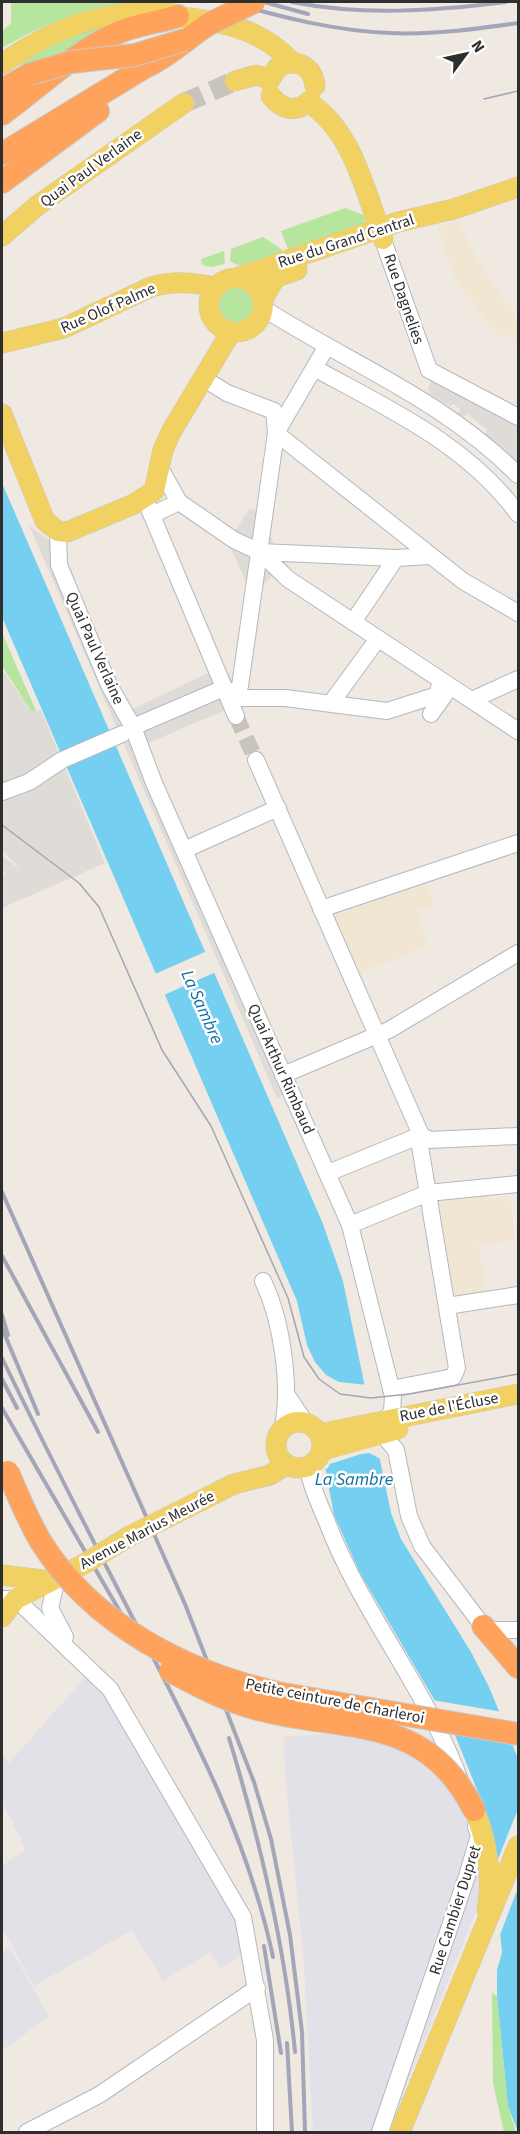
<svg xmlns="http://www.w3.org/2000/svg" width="520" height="2134" font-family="'Source Sans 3',sans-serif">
  <rect width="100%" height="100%" fill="#efe9e1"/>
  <!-- industrial -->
  <g fill="#e3e1e8">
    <path d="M90 1672 243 1917 249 1951 221 1968 210 1952 163 1981 132 1930 34 1986 2 1928V1866L26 1849 2 1802V1754L9 1763Z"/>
    <path d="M364 1731H402L439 1740 461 1776 478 1853 480 1901 388 2132H313L304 1964 285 1774 284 1737Z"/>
    <path d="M10 1947 49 2017 2 2050V1953Z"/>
  </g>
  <!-- education -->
  <g fill="#f0e6d1">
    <path d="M458 220 480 264 513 311 518 325V346L512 335 500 337 457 283 437 228Z"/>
    <path d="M426 882 434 905 417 911 427 945 360 974 334 914Z"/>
    <path d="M487 1192 488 1199 511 1197 514 1240 479 1244 486 1291 454 1297 439 1198Z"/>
  </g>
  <!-- green -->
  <g fill="#b6e59e">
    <path d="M11 2H127L128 4C79 10 44 24 2 48V32L11 23Z"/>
    <path d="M129 16 72 53 21 68 16 61 33 49Z"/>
    <path d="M345 208 366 216 363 226 289 252 281 231Z"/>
    <path d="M263 237 281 249 283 254C268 258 243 272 230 261L231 249Z"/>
    <path d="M224 251 225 264 211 267 202 265 201 259Z"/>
    <circle cx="237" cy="305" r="20"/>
    <path d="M2 633 36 711 32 712 2 666Z"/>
    <path d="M492 1993 497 1996 508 2106 516 2132H504L493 2083Z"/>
  </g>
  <!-- plaza -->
  <g fill="#dfdcd8">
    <path d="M434 375 518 421V465L484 434 487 430 467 414 464 417 458 413 460 409 453 404 451 407 430 394 428 388Z"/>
    <path d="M250 508 264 514 274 545 288 553 284 567 286 585 272 576 253 597 230 547 234 532Z"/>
    <path d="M29 525 57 547 123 705 131 710 216 669 227 673 243 689 232 707 146 744 293 1091 277 1098Z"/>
    <path d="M2 669 32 712 41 710 105 863 2 908V874L8 878 2 870V856L21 870 2 850Z"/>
  </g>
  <!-- water -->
  <path fill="#75cff0" d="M2 483 323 1224 343 1281 391 1513 401 1539 471 1652 490 1689 518 1759V2132L508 2106 497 1996V1970L502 1953 490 1822 455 1735 360 1573 334 1515 310 1386 307 1345 297 1301 2 617Z"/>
  <!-- pier -->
  <g fill="#efe9e1">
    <path d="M207 951 216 972 164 995 155 974Z"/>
    <path d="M303 1343H306L315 1362 326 1375 339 1382 368 1385 383 1460 369 1453 361 1454 330 1464 327 1469 321 1466 307 1386Z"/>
    <path d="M432 1700 503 1712 516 1745 450 1732Z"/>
    <path d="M518 1809V1888L498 1940 492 1874Z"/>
  </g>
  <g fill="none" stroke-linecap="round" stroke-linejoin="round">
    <!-- minor-tunnel -->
    <path stroke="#c8c4bd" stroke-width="16" stroke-dasharray="16 8" stroke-linecap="butt" d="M236 716 256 760"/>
    <!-- major-tunnel -->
    <path stroke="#c8c4bd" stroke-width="20" stroke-dasharray="20 10" stroke-linecap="butt" d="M184 103 235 81"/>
    <defs>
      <g id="minor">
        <path d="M383 240 429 370"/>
        <path d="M263 308C352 365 442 399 518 475"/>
        <path d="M316 369C389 409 468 445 518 514"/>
        <path d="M429 370 518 417"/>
        <path d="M203 378 227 393 274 411 276 433 463 581 518 613"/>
        <path d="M160 468 179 502 234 540 260 552 288 579 518 731"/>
        <path d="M145 499 236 716"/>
        <path d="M152 515 179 502"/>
        <path d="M58 531 59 565 109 685 133 727 154 783 350 1225 393 1396 392 1412 386 1419"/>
        <path d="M260 552 396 558 430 556"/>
        <path d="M353 622 396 558"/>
        <path d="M227 691 235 692 242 698H285L387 711 437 695 441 681"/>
        <path d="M235 692 240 686 276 433 327 346"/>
        <path d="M472 700 518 679"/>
        <path d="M331 703 377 640"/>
        <path d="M431 714 448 690"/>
        <path d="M133 727 224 688"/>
        <path d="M256 760 421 1135 420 1146 457 1368 453 1377 391 1389"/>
        <path d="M2 792 29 782 62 760 122 734"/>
        <path d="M184 850 278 808"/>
        <path d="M321 909 518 843"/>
        <path d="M283 1075 389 1030 518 953"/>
        <path d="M328 1173 421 1135 429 1140 518 1136"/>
        <path d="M350 1225 428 1193 518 1184"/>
        <path d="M263 1281C282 1321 291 1384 283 1427"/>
        <path d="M447 1306 518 1295"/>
        <path d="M286 1394 305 1422"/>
        <path d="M382 1434 396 1450 409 1516 422 1546 483 1626 494 1630H518"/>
        <path d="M308 1466C310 1485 320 1505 327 1522 362 1614 428 1690 461 1783"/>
        <path d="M57 1578 50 1608 65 1637"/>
        <path d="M2 1599H16L110 1689 243 1917 265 2040V2132"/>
        <path d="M27 2132 99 2095 257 1988"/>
        <path d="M380 2132 467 1876 479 1836 476 1827"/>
      </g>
      <g id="major">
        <path d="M2 64C49 30 104 9 164 12 172 13 181 17 190 18 230 23 264 32 292 62"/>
        <path d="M235 81 256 75 269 79"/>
        <path d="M269 81 278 67C295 58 313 65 315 86"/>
        <path d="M271 96C282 110 296 113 310 101"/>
        <path d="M308 102C353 131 365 191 383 239"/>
        <path d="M2 236 38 205 184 103"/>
        <path d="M239 277 398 222 454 209 518 187"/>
        <circle cx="236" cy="305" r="27"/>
        <path d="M263 299 275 278 297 270"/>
        <path d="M2 343 64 328 151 287C173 281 192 282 215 287"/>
        <path d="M2 414 45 521 58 531 67 532 134 504 154 491 163 450 171 432 231 332"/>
        <circle cx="299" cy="1445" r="23"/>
        <path d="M319 1434 518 1394"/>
        <path d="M323 1450 398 1429"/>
        <path d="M234 1484 270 1475 286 1465"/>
        <path d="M2 1575 51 1581"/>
        <path d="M2 1617 16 1599 84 1564"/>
        <path d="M474 1810C487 1838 493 1880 487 1910"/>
        <path d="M400 2132 518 1846"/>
      </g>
      <g id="highway">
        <path d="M2 90 30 74"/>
        <path d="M2 114C38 88 74 53 115 34 136 24 157 23 178 16"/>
        <path d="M2 154 145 67C168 57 187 38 209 24"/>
        <path d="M2 182 98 111"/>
        <path d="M483 1626 518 1667"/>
      </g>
    </defs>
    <!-- minor casing -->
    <use href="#minor" stroke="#b4b7c1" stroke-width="18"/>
    <!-- major casing -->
    <use href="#major" stroke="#c9c9c9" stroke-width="21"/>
    <!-- highway casing -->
    <use href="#highway" stroke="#c9c9c9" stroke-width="24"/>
    <!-- minor -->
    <use href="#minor" stroke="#fff" stroke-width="16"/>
    <!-- major -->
    <use href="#major" stroke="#f2d163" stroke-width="20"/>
    <!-- highway -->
    <use href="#highway" stroke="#ffa35c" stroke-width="22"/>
    <!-- tram -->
    <g stroke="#a3a6b8" stroke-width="1.5">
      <path d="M484 99 518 91"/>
      <path d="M2 825 79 883 99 907 162 1050 211 1126 288 1298 304 1357 319 1379 340 1394 371 1398 409 1394 518 1374"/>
    </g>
    <!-- rail -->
    <g stroke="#a3a6b8" stroke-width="4">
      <path d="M228 2C281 17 335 31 390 33 433 35 476 29 518 23"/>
      <path d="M264 2 308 14"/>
      <path d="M292 2C363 16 434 11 506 2"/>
      <path d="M2 1192 185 1604 254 1782 271 1839 290 1935 302 2032 305 2132"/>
      <path d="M2 1256 98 1432"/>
      <path d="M2 1315 8 1335"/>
      <path d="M2 1328 38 1414"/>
      <path d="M2 1358C46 1449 92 1539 139 1630 194 1736 248 1839 273 1957"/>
      <path d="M2 1379 17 1408"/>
      <path d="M2 1408 126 1622"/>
      <path d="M229 1738C260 1840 285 1945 295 2052"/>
      <path d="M264 1946 281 2053"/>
      <path d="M287 2043 292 2132"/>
    </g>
    <defs>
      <path id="major-bridge" d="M84 1564 128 1537 234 1484"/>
      <g id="highway-bridge">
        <path d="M209 24 254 2"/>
        <path d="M30 74 71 62 135 55 184 40"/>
        <path d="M8 1472C18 1496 28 1520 41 1542 93 1625 185 1672 278 1693L518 1734"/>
        <path d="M170 1671C197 1685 224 1700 254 1708 343 1733 425 1711 474 1810"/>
      </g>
    </defs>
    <!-- major-bridge casing -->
    <use href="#major-bridge" stroke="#c9c9c9" stroke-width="21" stroke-linecap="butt"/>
    <!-- highway-bridge casing -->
    <use href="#highway-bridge" stroke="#c9c9c9" stroke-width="24" stroke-linecap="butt"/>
    <!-- major-bridge -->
    <use href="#major-bridge" stroke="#f2d163" stroke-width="20"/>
    <!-- highway-bridge -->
    <use href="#highway-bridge" stroke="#ffa35c" stroke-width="22"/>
  </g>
  <g text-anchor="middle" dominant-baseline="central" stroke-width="5" stroke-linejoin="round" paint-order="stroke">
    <!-- street labels -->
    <g font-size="16" fill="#2e2e2e" stroke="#fff">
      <text transform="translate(91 168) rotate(-36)">Quai Paul Verlaine</text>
      <text transform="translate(346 241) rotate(-18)">Rue du Grand Central</text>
      <text transform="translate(404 299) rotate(71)">Rue Dagnelies</text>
      <text transform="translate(108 308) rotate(-24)">Rue Olof Palme</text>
      <text transform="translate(95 648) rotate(66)">Quai Paul Verlaine</text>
      <text transform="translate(281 1069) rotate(66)">Quai Arthur Rimbaud</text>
      <text transform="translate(449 1407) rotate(-11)">Rue de l'Écluse</text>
      <text transform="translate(147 1530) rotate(-28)">Avenue Marius Meurée</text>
      <text transform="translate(335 1701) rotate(11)">Petite ceinture de Charleroi</text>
      <text transform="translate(455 1910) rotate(-72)">Rue Cambier Dupret</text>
    </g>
    <!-- water labels -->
    <g font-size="18" font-style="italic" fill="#0d6fa3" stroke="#fff">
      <text transform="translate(202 1007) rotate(66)">La Sambre</text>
      <text x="354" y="1479">La Sambre</text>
    </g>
  </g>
  <!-- border -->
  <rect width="520" height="2134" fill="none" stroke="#2e2e2e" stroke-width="6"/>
  <!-- north arrow -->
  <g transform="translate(466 54) rotate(57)" stroke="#ffffff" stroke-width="4.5" paint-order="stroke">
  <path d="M0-4.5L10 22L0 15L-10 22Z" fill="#2e2e2e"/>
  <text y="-9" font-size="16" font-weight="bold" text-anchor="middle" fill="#2e2e2e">N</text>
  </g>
</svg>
